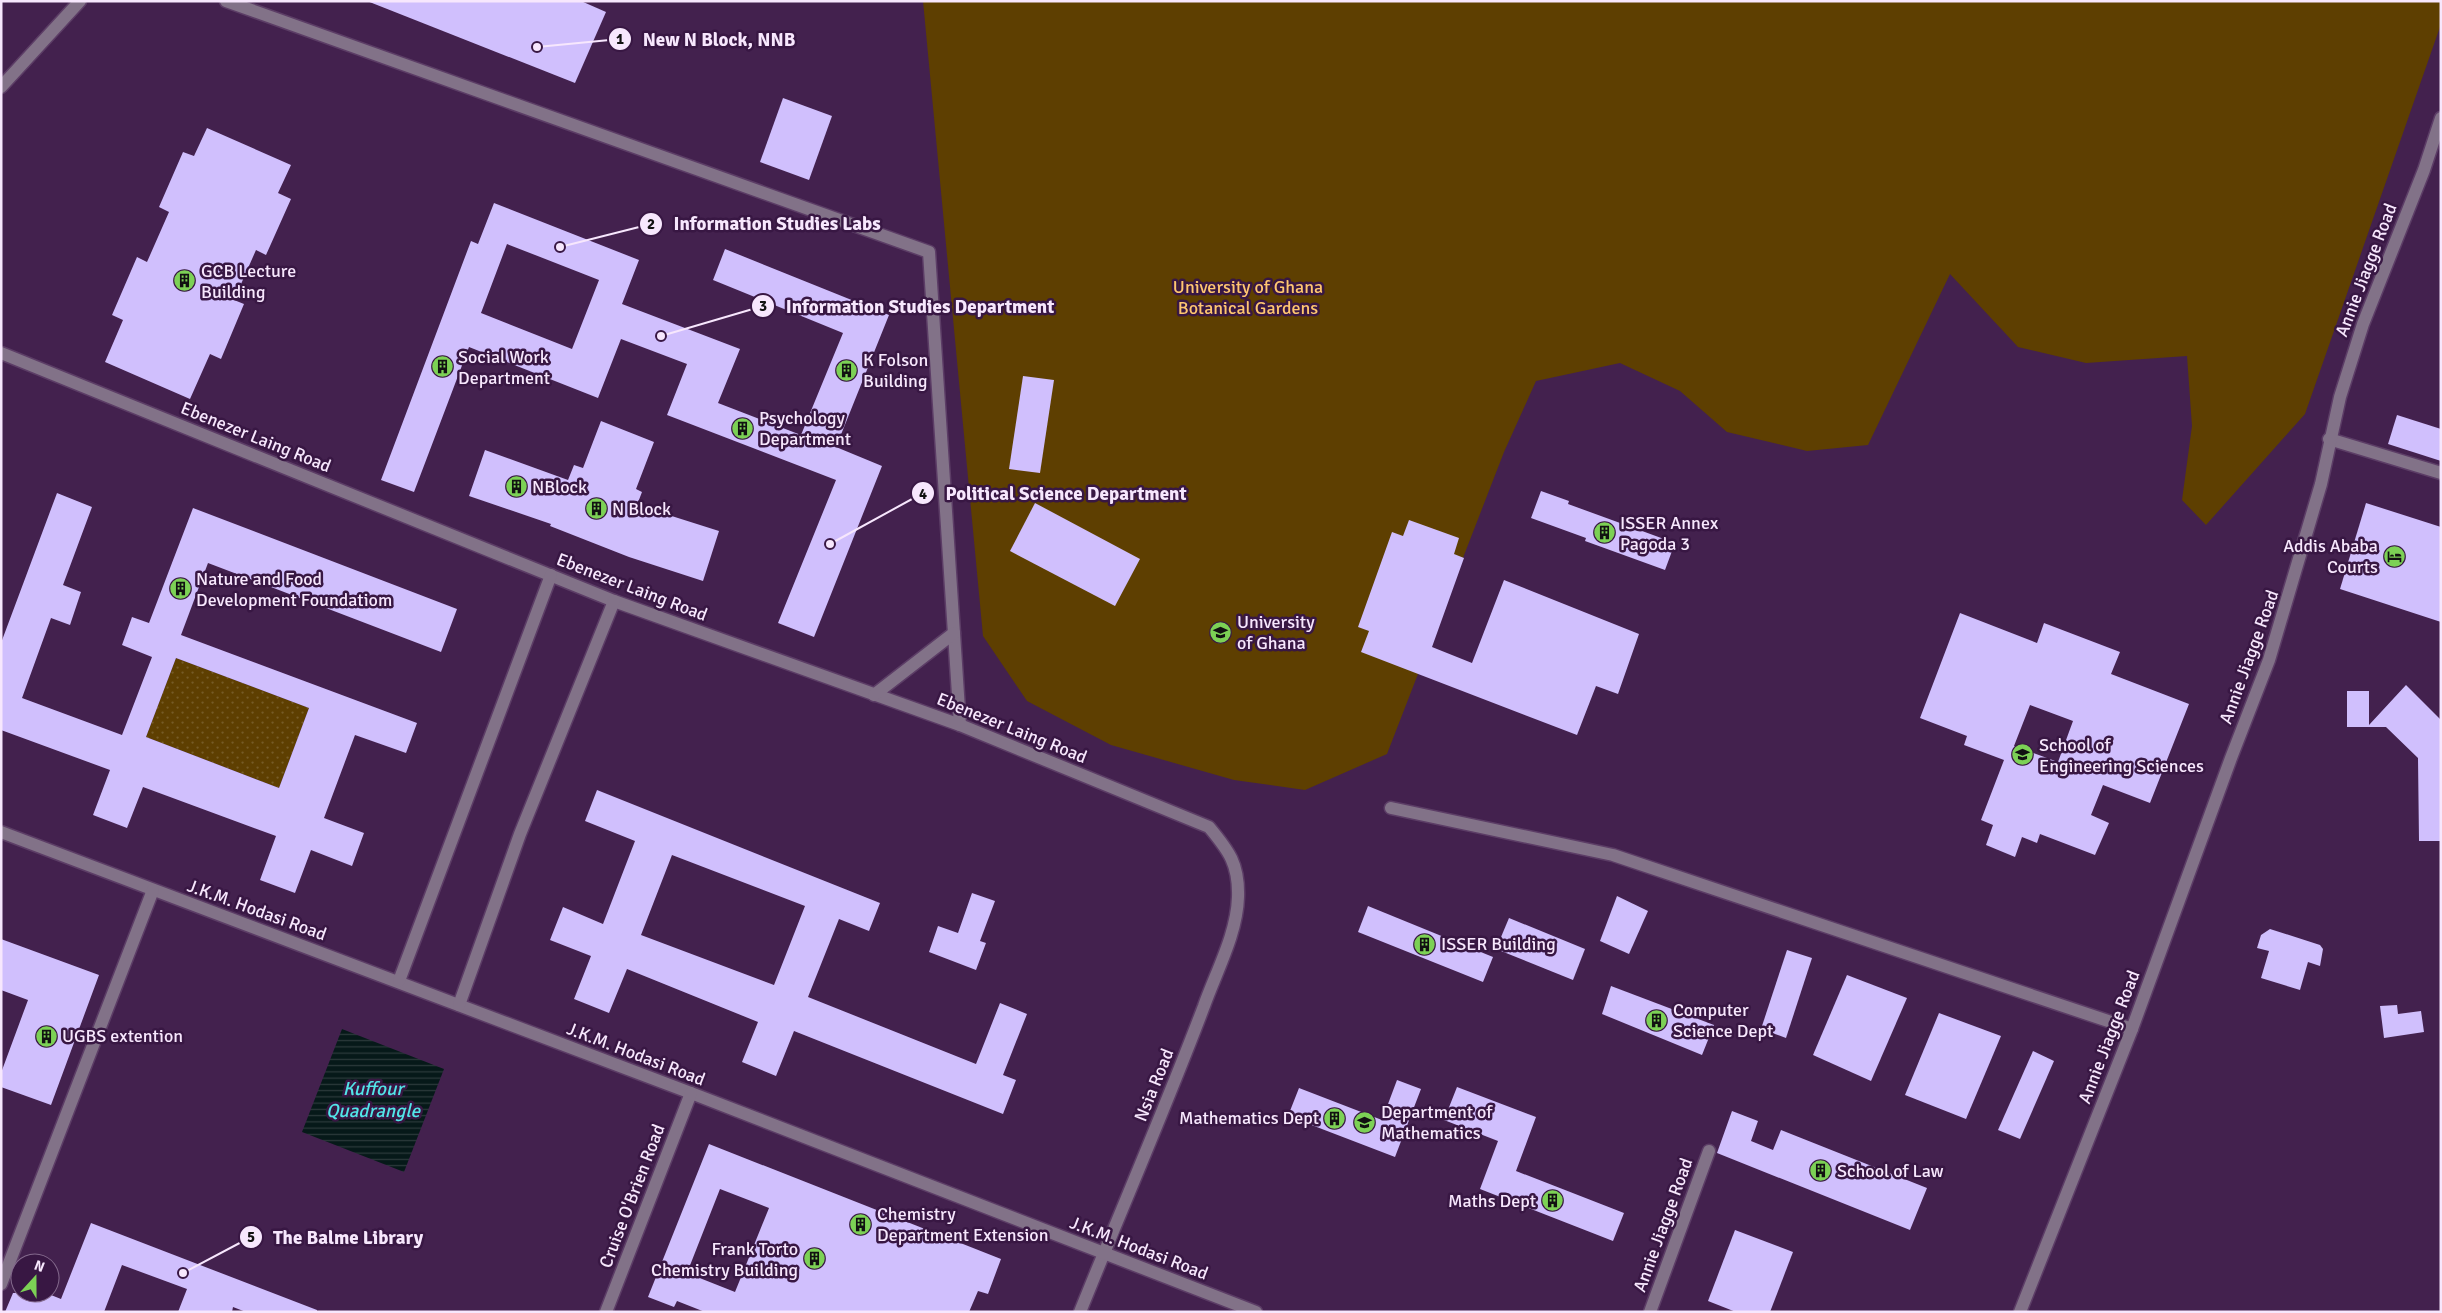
<svg xmlns="http://www.w3.org/2000/svg" width="2442" height="1313" font-family="Signika,sans-serif">
  <defs>
    <pattern id="grass-dots" width="8" height="8" patternUnits="userSpaceOnUse" patternTransform="scale(1.25)"><rect width="8" height="8" fill="#5e3f01"/><path d="M2 2h.1M6 6h.1" fill="none" stroke="#765b27" stroke-width="1.8" stroke-linecap="round"/></pattern>
    <pattern id="water-rules" width="6" height="5" patternUnits="userSpaceOnUse" patternTransform="scale(1.25)"><rect width="6" height="5" fill="#061919"/><path d="M0 2.5h6" fill="none" stroke="#2b3a3b"/></pattern>
  </defs>
  <rect width="100%" height="100%" fill="#43214e"/>
  <!-- grass -->
  <path fill="url(#grass-dots)" d="M176 658 309 708 279 788 146 737Z"/>
  <!-- green -->
  <path fill="#5e3f01" d="M923 1H2441V24L2305 414 2206 525 2182 500 2192 426 2187 356 2086 363 2018 347 1950 274 1868 445 1807 451 1727 432 1680 391 1620 363 1536 381 1504 452 1387 754 1305 790 1234 780 1111 745 1027 701 983 636Z"/>
  <!-- water -->
  <path fill="url(#water-rules)" d="M342 1029 444 1069 404 1172 302 1132Z"/>
  <!-- building -->
  <g fill="#d0bffd" fill-rule="evenodd">
    <path d="M367 1H581L606 12 575 83Z"/>
    <path d="M783 98 832 116 809 180 760 162Z"/>
    <path d="M207 128 291 165 278 193 291 199 266 255 256 250 234 300 244 304 221 359 210 354 190 399 105 362 123 320 112 315 137 257 147 262 169 212 159 207 183 152 194 156Z"/>
    <path d="M494 203 639 260 622 304 740 349 718 403 801 435 843 333 713 280 725 249 889 315 836 447 882 466 814 637 778 623 836 480 667 415 687 364 621 339 598 398 469 347 414 492 381 480 471 241 478 244ZM507 244 599 280 572 349 481 313Z"/>
    <path d="M1023 376 1054 380 1040 473 1009 469Z"/>
    <path d="M2397 415 2441 429V461L2388 444Z"/>
    <path d="M601 421 654 442 636 489 642 492 637 505 719 531 703 581 629 557 550 526 551 524 469 496 485 450 568 480 574 465 583 468Z"/>
    <path d="M1541 491 1569 501 1568 504 1675 543 1665 570 1585 541 1586 538 1531 518Z"/>
    <path d="M57 493 92 507 63 585 81 592 70 625 51 618 22 698 122 735 152 657 122 645 132 617 149 623 193 508 457 609 441 652 208 563 181 635 417 723 406 753 355 735 324 818 364 833 352 866 311 850 295 893 260 880 276 836 143 787 127 828 93 815 110 770 1 730V643ZM176 658 309 708 279 788 146 737Z"/>
    <path d="M1035 503 1140 559 1115 606 1010 551Z"/>
    <path d="M2366 503 2441 527V622L2340 589Z"/>
    <path d="M1409 520 1459 538 1454 554 1464 558 1432 647 1472 663 1504 580 1639 634 1618 694 1596 686 1577 735 1361 652 1369 631 1358 627 1392 532 1403 536Z"/>
    <path d="M1960 613 2037 643 2044 623 2120 652 2111 674 2189 704 2150 803 2103 785 2091 815 2109 823 2095 855 2040 834 2037 843 2022 837 2015 857 1986 845 1993 825 1981 820 2004 760 1964 745 1967 736 1920 718ZM2030 705 2073 721 2058 762 2014 746Z"/>
    <path d="M2406 685 2441 720V841H2419L2418 758 2386 727H2347V691H2369V725Z"/>
    <path d="M597 790 880 903 869 931 839 919 808 997 976 1064 1000 1003 1027 1014 1003 1075 1016 1080 1003 1114 794 1031 776 1076 742 1062 758 1022 627 969 609 1013 574 999 591 956 550 940 563 907 603 924 635 841 585 821ZM672 855 805 906 774 985 641 935Z"/>
    <path d="M972 893 995 901 980 941 986 943 976 970 929 952 938 926 958 933Z"/>
    <path d="M1617 896 1648 911 1629 954 1600 941Z"/>
    <path d="M1368 906 1493 957 1483 982 1358 932Z"/>
    <path d="M1509 918 1585 949 1573 980 1496 949Z"/>
    <path d="M2270 929 2320 945 2323 949 2320 966 2308 962 2300 990 2261 978 2269 951 2257 948 2261 935Z"/>
    <path d="M1 939 99 975 51 1105 1 1087V1073L28 1000 1 990Z"/>
    <path d="M1787 950 1812 958 1786 1038 1761 1029Z"/>
    <path d="M1847 975 1907 998 1871 1081 1813 1055Z"/>
    <path d="M1611 986 1714 1025 1702 1055 1602 1014Z"/>
    <path d="M2397 1005 2398 1014 2421 1011 2424 1032 2384 1038 2380 1006Z"/>
    <path d="M1939 1013 2001 1036 1966 1119 1905 1095Z"/>
    <path d="M2033 1051 2054 1061 2020 1139 1998 1130Z"/>
    <path d="M1397 1080 1421 1089 1395 1157 1288 1116 1299 1088 1382 1120Z"/>
    <path d="M1457 1087 1536 1117 1516 1171 1624 1213 1613 1241 1480 1189 1498 1141 1444 1120Z"/>
    <path d="M1732 1111 1758 1121 1751 1141 1773 1150 1781 1130 1927 1188 1910 1230 1717 1153Z"/>
    <path d="M709 1144 1001 1259 988 1294 978 1291 969 1312H705L677 1301 674 1307 648 1297ZM720 1189 769 1208 735 1292 687 1273Z"/>
    <path d="M91 1223 317 1310V1312H246L233 1307 232 1312H178L187 1289 122 1265 104 1312H5L13 1293H46L61 1299Z"/>
    <path d="M1735 1230 1793 1252 1770 1312H1736L1708 1301Z"/>
  </g>
  <g fill="none" stroke-linecap="round" stroke-linejoin="round">
    <defs>
      <g id="minor">
        <path d="M226 1 929 252 960 725"/>
        <path d="M1 87 80 1"/>
        <path d="M1 353 614 601 960 725 1209 827C1229 851 1239 864 1238 897 1237 934 1216 972 1204 1006 1165 1109 1121 1210 1080 1312"/>
        <path d="M2329 439 2441 473"/>
        <path d="M874 695 954 633"/>
        <path d="M1391 808 1613 855 2132 1029"/>
        <path d="M1 832 691 1093 1256 1312"/>
        <path d="M399 981 551 575"/>
        <path d="M459 1005 520 834 614 601"/>
        <path d="M1 1284 153 890"/>
        <path d="M606 1312 691 1093"/>
        <path d="M1650 1312 1709 1151"/>
        <path d="M2020 1312 2132 1029 2231 758 2269 660 2321 484 2340 397 2363 324 2424 170 2441 118"/>
      </g>
    </defs>
    <!-- minor casing -->
    <use href="#minor" stroke="#5c3d66" stroke-width="15"/>
    <!-- minor -->
    <use href="#minor" stroke="#827288" stroke-width="12"/>
  </g>
  <!-- icons -->
  <defs>
    <symbol id="building-disc" viewBox="-11 -11 22 22"><circle r="9.5" fill="#7cd155" stroke="#381743"/><path d="M-4-6H4V6H1V3H-1V6H-4ZM-2.5-4.3h1.7v1.8h-1.7ZM.8-4.3h1.7v1.8H.8ZM-2.5-1h1.7V.8h-1.7ZM.8-1h1.7V.8H.8Z" fill="#111"/></symbol>
    <symbol id="hotel-disc" viewBox="-11 -11 22 22"><circle r="9.5" fill="#7cd155" stroke="#381743"/><path d="M-6-4.5h1.5V1H6V5H4.5V3h-9V5H-6ZM-4 0a1.8 1.8 0 1 1 3.6 0ZM.5 0V-2.5h3Q6-2.5 6 0Z" fill="#111"/></symbol>
    <symbol id="university-disc" viewBox="-11 -11 22 22"><circle r="9.5" fill="#7cd155" stroke="#381743"/><path d="M0-5L7-2L0 1L-7-2ZM-4 1L0 2.5L4 1V4Q0 6-4 4Z" fill="#111"/></symbol>
    <symbol id="school-disc" viewBox="-11 -11 22 22"><circle r="9.5" fill="#7cd155" stroke="#381743"/><path d="M0-5L7-2L0 1L-7-2ZM-4 1L0 2.5L4 1V4Q0 6-4 4Z" fill="#111"/></symbol>
  </defs>
  <g fill-rule="evenodd">
    <use href="#building-disc" x="172" y="268" width="25" height="25"/>
    <use href="#building-disc" x="430" y="354" width="25" height="25"/>
    <use href="#building-disc" x="834" y="358" width="25" height="25"/>
    <use href="#building-disc" x="730" y="416" width="25" height="25"/>
    <use href="#building-disc" x="504" y="474" width="25" height="25"/>
    <use href="#building-disc" x="584" y="496" width="25" height="25"/>
    <use href="#building-disc" x="1592" y="520" width="25" height="25"/>
    <use href="#hotel-disc" x="2382" y="544" width="25" height="25"/>
    <use href="#building-disc" x="168" y="576" width="25" height="25"/>
    <use href="#university-disc" x="1208" y="620" width="25" height="25"/>
    <use href="#university-disc" x="2010" y="742" width="25" height="25"/>
    <use href="#building-disc" x="1412" y="932" width="25" height="25"/>
    <use href="#building-disc" x="1644" y="1008" width="25" height="25"/>
    <use href="#building-disc" x="34" y="1024" width="25" height="25"/>
    <use href="#building-disc" x="1322" y="1106" width="25" height="25"/>
    <use href="#school-disc" x="1352" y="1110" width="25" height="25"/>
    <use href="#building-disc" x="1808" y="1158" width="25" height="25"/>
    <use href="#building-disc" x="1540" y="1188" width="25" height="25"/>
    <use href="#building-disc" x="848" y="1212" width="25" height="25"/>
    <use href="#building-disc" x="802" y="1246" width="25" height="25"/>
  </g>
  <g text-anchor="middle" dominant-baseline="central" stroke-width="5" stroke-linejoin="round" paint-order="stroke">
    <!-- street labels -->
    <g font-size="18" fill="#f7e7fd" stroke="#381743">
      <text transform="translate(2366 270) rotate(-69)">Annie Jiagge Road</text>
      <text transform="translate(256 437) rotate(22)">Ebenezer Laing Road</text>
      <text transform="translate(632 587) rotate(21)">Ebenezer Laing Road</text>
      <text transform="translate(2249 657) rotate(-70)">Annie Jiagge Road</text>
      <text transform="translate(1012 728) rotate(22)">Ebenezer Laing Road</text>
      <text transform="translate(257 910) rotate(20)">J.K.M. Hodasi Road</text>
      <text transform="translate(2109 1037) rotate(-69)">Annie Jiagge Road</text>
      <text transform="translate(636 1054) rotate(21)">J.K.M. Hodasi Road</text>
      <text transform="translate(1154 1085) rotate(-68)">Nsia Road</text>
      <text transform="translate(632 1196) rotate(-69)">Cruise O'Brien Road</text>
      <text transform="translate(1663 1225) rotate(-70)">Annie Jiagge Road</text>
      <text transform="translate(1139 1248) rotate(21)">J.K.M. Hodasi Road</text>
    </g>
    <!-- poi labels -->
    <g font-size="18" fill="#f7e7fd" stroke="#381743" text-anchor="start">
      <text x="201" y="271">GCB Lecture<tspan x="201" dy="21">Building</tspan></text>
      <text x="458" y="357">Social Work<tspan x="458" dy="21">Department</tspan></text>
      <text x="863" y="360">K Folson<tspan x="863" dy="21">Building</tspan></text>
      <text x="759" y="418">Psychology<tspan x="759" dy="21">Department</tspan></text>
      <text x="532" y="487">NBlock</text>
      <text x="612" y="509">N Block</text>
      <text x="1620" y="523">ISSER Annex<tspan x="1620" dy="21">Pagoda 3</tspan></text>
      <text x="2378" y="546" text-anchor="end">Addis Ababa<tspan x="2378" dy="21">Courts</tspan></text>
      <text x="196" y="579">Nature and Food<tspan x="196" dy="21">Development Foundatiom</tspan></text>
      <text x="1237" y="622">University<tspan x="1237" dy="21">of Ghana</tspan></text>
      <text x="2039" y="745">School of<tspan x="2039" dy="21">Engineering Sciences</tspan></text>
      <text x="1441" y="944">ISSER Building</text>
      <text x="1673" y="1010">Computer<tspan x="1673" dy="21">Science Dept</tspan></text>
      <text x="62" y="1036">UGBS extention</text>
      <text x="1381" y="1112">Department of<tspan x="1381" dy="21">Mathematics</tspan></text>
      <text x="1319" y="1118" text-anchor="end">Mathematics Dept</text>
      <text x="1837" y="1171">School of Law</text>
      <text x="1536" y="1201" text-anchor="end">Maths Dept</text>
      <text x="877" y="1214">Chemistry<tspan x="877" dy="21">Department Extension</tspan></text>
      <text x="798" y="1249" text-anchor="end">Frank Torto<tspan x="798" dy="21">Chemistry Building</tspan></text>
    </g>
    <!-- park labels -->
    <g font-size="18" fill="#ffc770" stroke="#381743">
      <text x="1248" y="287">University of Ghana<tspan x="1248" dy="21">Botanical Gardens</tspan></text>
    </g>
    <!-- water labels -->
    <g font-size="19" font-style="italic" fill="#52e5e8" stroke="#381743">
      <text x="373" y="1089">Kuffour<tspan x="373" dy="22">Quadrangle</tspan></text>
    </g>
  </g>
  <!-- callouts -->
  <path fill="none" stroke="#f7e7fd" stroke-width="2" d="M537 47L620 39M560 247L651 224M661 336L763 306M830 544L923 493M183 1273L251 1237"/>
  <g fill="#f7e7fd" stroke="#381743" stroke-width="2">
    <circle cx="537" cy="47" r="5"/>
    <circle cx="560" cy="247" r="5"/>
    <circle cx="661" cy="336" r="5"/>
    <circle cx="830" cy="544" r="5"/>
    <circle cx="183" cy="1273" r="5"/>
    <circle cx="620" cy="39" r="12"/>
    <circle cx="651" cy="224" r="12"/>
    <circle cx="763" cy="306" r="12"/>
    <circle cx="923" cy="493" r="12"/>
    <circle cx="251" cy="1237" r="12"/>
  </g>
  <g font-size="15" text-anchor="middle" font-weight="bold" fill="#111">
    <text x="620" y="44">1</text>
    <text x="651" y="229">2</text>
    <text x="763" y="311">3</text>
    <text x="923" y="499">4</text>
    <text x="251" y="1242">5</text>
  </g>
  <g font-size="19" text-anchor="middle" font-weight="bold" fill="#f7e7fd" stroke="#381743" stroke-width="5" stroke-linejoin="round" paint-order="stroke">
    <text x="719" y="46">New N Block, NNB</text>
    <text x="777" y="230">Information Studies Labs</text>
    <text x="920" y="313">Information Studies Department</text>
    <text x="1066" y="500">Political Science Department</text>
    <text x="348" y="1244">The Balme Library</text>
  </g>
  <!-- border -->
  <rect width="2442" height="1313" fill="none" stroke="#f7e7fd" stroke-width="5"/>
  <!-- north arrow -->
  <g transform="translate(35 1278) rotate(21)"><circle r="24" fill="#381743" stroke="#846a8d"/>
  <path d="M0-4L9 19L0 12L-9 19Z" fill="#7cd155"/>
  <text y="-8" font-size="14" font-weight="bold" text-anchor="middle" fill="#f7e7fd">N</text>
  </g>
</svg>
